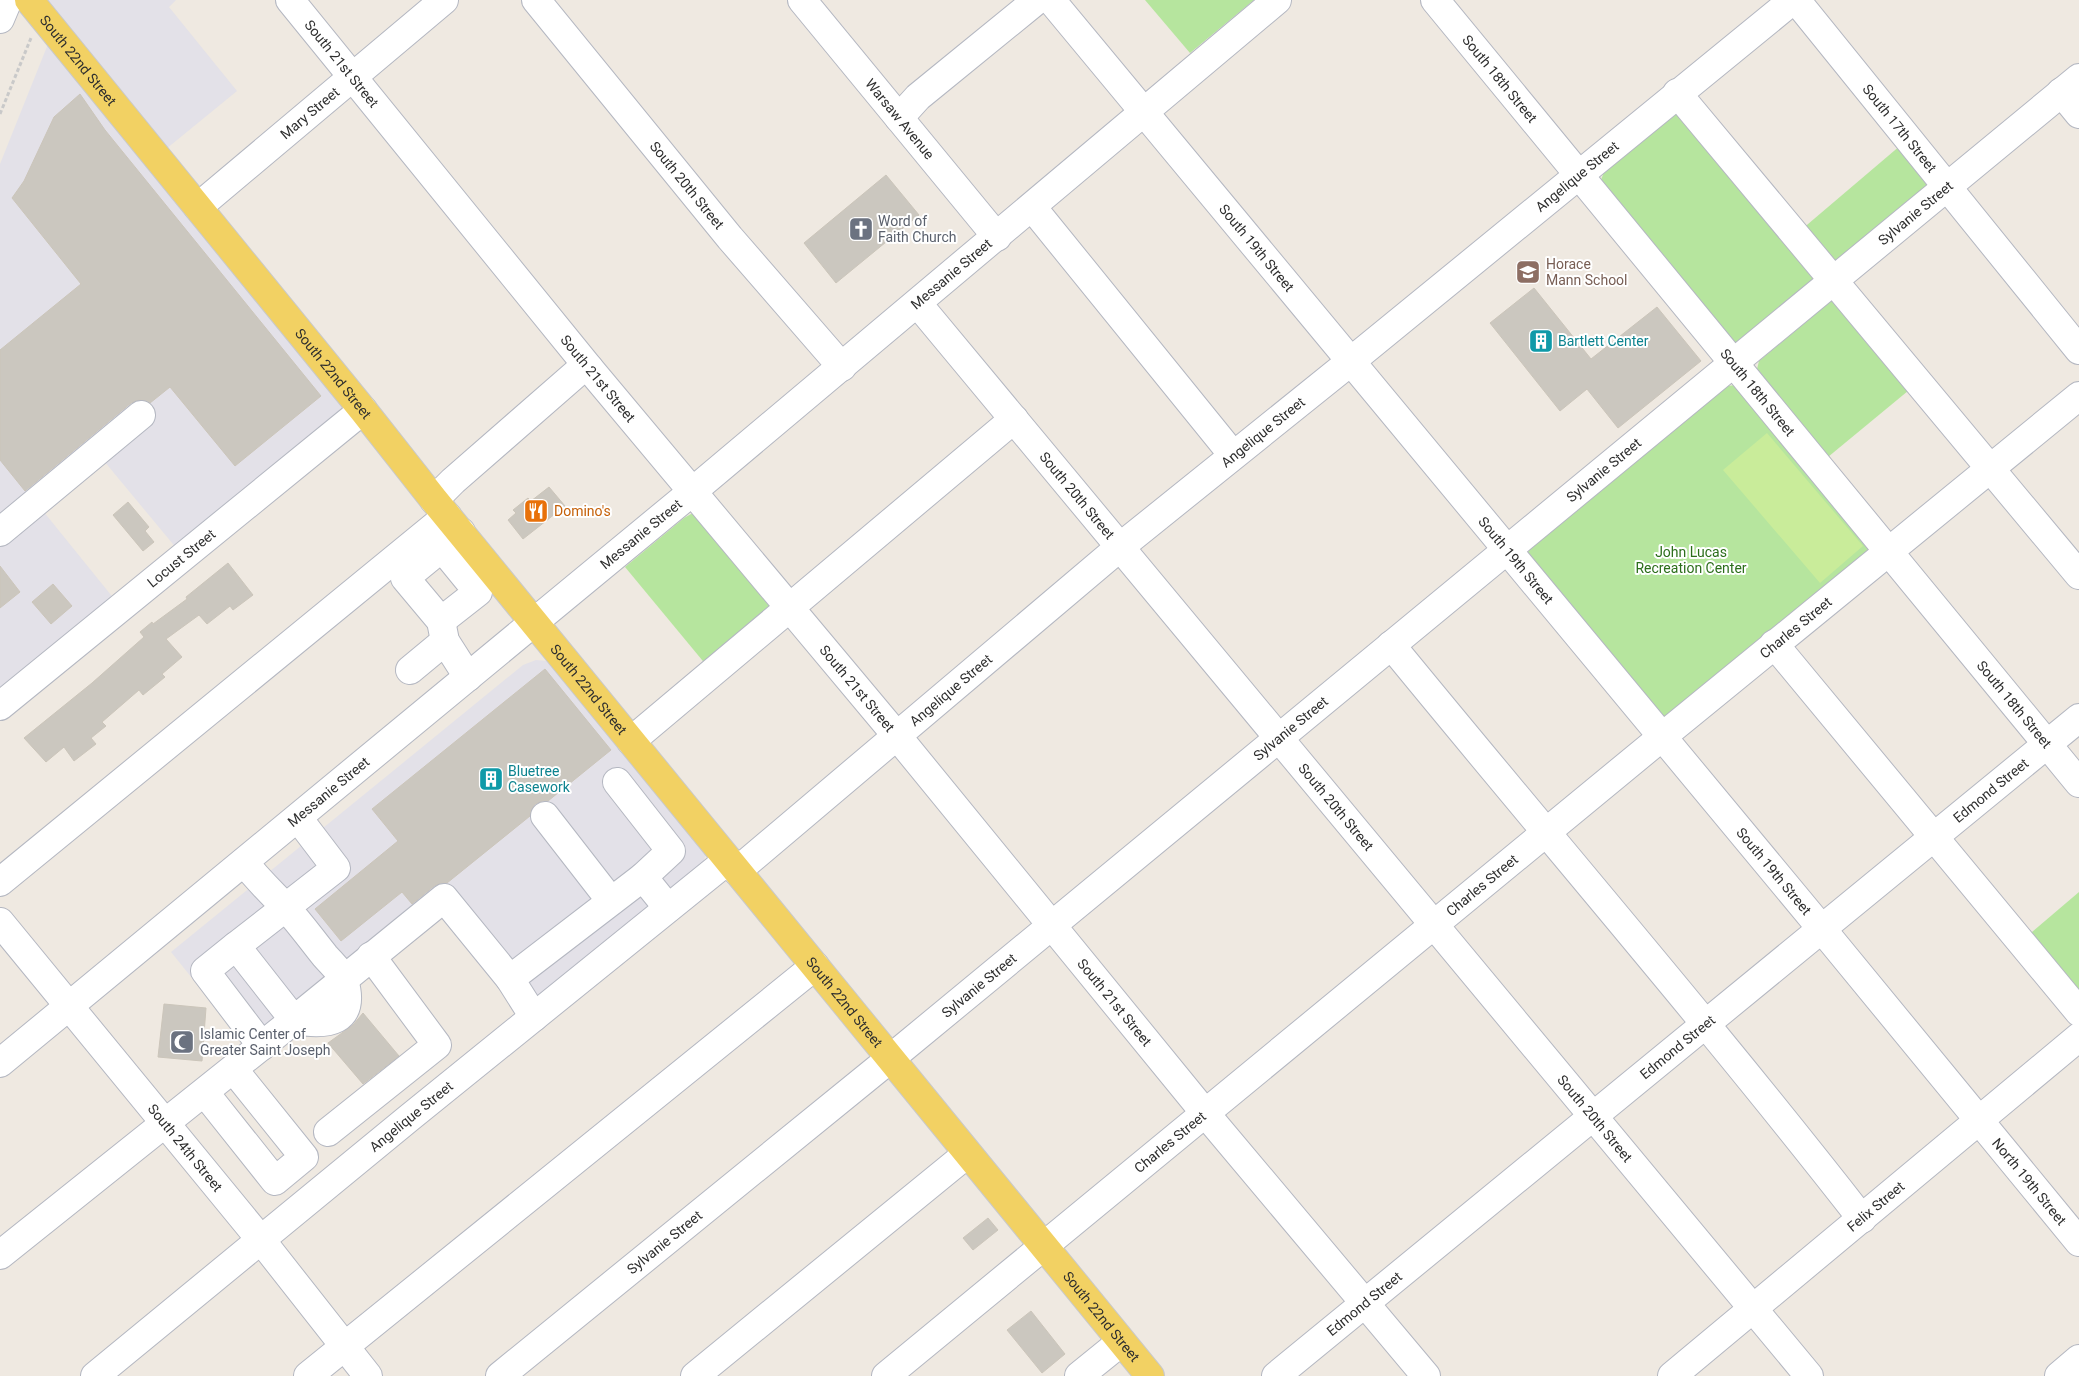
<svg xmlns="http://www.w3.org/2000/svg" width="2079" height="1376" font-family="Roboto,sans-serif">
  <rect width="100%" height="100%" fill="#efe9e1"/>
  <!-- industrial -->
  <g fill="#e3e1e8">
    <path d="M46 0H176L169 7 237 91 166 149Z"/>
    <path d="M50 39 341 401 343 413 177 549 94 449 0 527V164Z"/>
    <path d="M39 506 115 600 0 693V539Z"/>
    <path d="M536 660 546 661 557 670 706 853 702 867 520 1015 438 914 258 1060 171 952 523 665Z"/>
  </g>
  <!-- green -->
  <g fill="#b6e59e">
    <path d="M1145 0H1254L1190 53Z"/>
    <path d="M1683 108 1822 275 1743 341 1735 343 1727 337 1604 187 1601 180 1604 172Z"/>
    <path d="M1901 145 1929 180 1928 188 1831 269 1801 230Z"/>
    <path d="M1838 295 1914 386 1828 457 1762 379 1757 369 1759 361Z"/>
    <path d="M1736 385 1872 553 1665 721 1529 558 1528 552 1531 546 1727 386Z"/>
    <path d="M691 514 698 515 776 609 707 666 625 567 684 518Z"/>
    <path d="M2079 892V1004L2025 938Z"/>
  </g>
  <!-- pitch -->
  <path fill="#c9ec9a" d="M1767 433 1863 546 1820 583 1723 470Z"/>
  <!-- building -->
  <g fill="#cbc7bf" stroke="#cbc5ba">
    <path d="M80 94 105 130 321 396 235 466 170 387 150 403 139 400 131 403 25 491 0 460V350L81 284 12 198 24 181 54 117Z"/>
    <path d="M886 175 919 215 836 283 804 243Z"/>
    <path d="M1534 288 1591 359 1657 307 1701 361 1618 428 1587 389 1560 411 1490 323Z"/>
    <path d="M549 487 565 506 523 539 508 520 516 513 513 510 528 498 531 501Z"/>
    <path d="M128 502 149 527 145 531 154 542 143 551 113 515Z"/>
    <path d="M228 563 253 595 233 610 230 606 207 624 199 615 166 639 182 657 162 674 165 677 143 695 139 690 102 722 106 726 91 738 96 744 74 761 64 747 46 762 24 738 92 683 144 637 140 632 152 622 153 624 187 599 186 597Z"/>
    <path d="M0 566 20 592 0 608Z"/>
    <path d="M53 584 72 606 51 624 32 602Z"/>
    <path d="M545 669 611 750 548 801H542L535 804 531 810 530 816 447 883H441L434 886 412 904 402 892 341 941 315 909 398 841 372 809Z"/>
    <path d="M164 1004 206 1008 202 1061 158 1057Z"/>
    <path d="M363 1013 399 1056 363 1084 328 1043 353 1025Z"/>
    <path d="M988 1218 998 1230 973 1250 963 1238Z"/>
    <path d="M1031 1311 1065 1354 1042 1373 1007 1330Z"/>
  </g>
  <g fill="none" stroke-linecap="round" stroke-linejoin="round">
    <defs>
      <g id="minor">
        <path id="s1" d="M290 0 589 368 897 736 1205 1113 1426 1376"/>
        <path id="s2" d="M536 0 730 238 842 367"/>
        <path id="s3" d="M802 0 997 237"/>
        <path id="s4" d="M1051 0 1821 928 2079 1242"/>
        <path id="s5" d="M1435 0 2079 783"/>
        <path id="s6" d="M1796 0 2079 350"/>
        <path d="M0 19 8 0"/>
        <path d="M2061 92 2079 114"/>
        <path d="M1677 93 2079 575"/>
        <path d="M899 118 918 97 1037 0"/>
        <path id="s7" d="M198 207 444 0"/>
        <path d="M1032 207 1233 455"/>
        <path id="s8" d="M918 304 1809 1376"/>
        <path d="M434 500 453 481 579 371 589 368"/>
        <path d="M0 532 141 415"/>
        <path d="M461 532 405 578 441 621 445 641 468 677"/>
        <path d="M441 621 478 592 442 548"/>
        <path d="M1774 644 2079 1012"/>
        <path d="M1391 645C1548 837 1710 1024 1862 1219"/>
        <path d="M410 670 445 641"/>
        <path id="s9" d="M0 706 363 410"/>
        <path d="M631 741 1014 419"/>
        <path d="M617 782 671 851 643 877"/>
        <path d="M545 816 611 901"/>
        <path d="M298 818 336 868 236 946 294 1020 444 898 510 979 643 877 668 908"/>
        <path id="s10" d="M737 871 1120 547 1350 362 1793 0"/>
        <path d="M0 882 436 525 448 517"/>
        <path id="s11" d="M0 922 261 1240 368 1376"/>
        <path d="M236 946 205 971 262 1046"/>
        <path d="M510 979 534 1017"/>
        <path id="s12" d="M0 1063 693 491 1277 0"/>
        <path d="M205 1093 275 1181 304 1157 234 1070"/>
        <path d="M328 1132 437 1045 371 956"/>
        <path d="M0 1255 294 1020C327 1026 357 1023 344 980 341 972 331 963 325 956 312 940 300 923 286 908 272 893 257 879 244 862"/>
        <path id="s13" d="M95 1376 409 1118 728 860"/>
        <path d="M308 1376 815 966"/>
        <path id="s14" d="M500 1376 891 1058 2079 78"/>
        <path d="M695 1376 967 1154"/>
        <path id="s15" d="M886 1376 1663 736 2079 396"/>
        <path d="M1079 1376 1121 1342"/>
        <path id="s16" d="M1276 1376 2079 718"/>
        <path id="s17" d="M1672 1376 2079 1037"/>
        <path d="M2059 1376 2079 1359"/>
      </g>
      <g id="major">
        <path id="s18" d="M29 0 363 410 434 500 1150 1376"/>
      </g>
    </defs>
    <!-- minor casing -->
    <use href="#minor" stroke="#b4b7c1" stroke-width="30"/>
    <!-- major casing -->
    <use href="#major" stroke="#c9c9c9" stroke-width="30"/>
    <!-- path -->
    <path stroke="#c9c9c9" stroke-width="3" stroke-dasharray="4 2.5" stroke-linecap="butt" d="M0 114 31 38"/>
    <!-- minor -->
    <use href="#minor" stroke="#fff" stroke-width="28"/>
    <!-- major -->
    <use href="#major" stroke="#f2d163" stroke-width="28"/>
  </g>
  <!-- icons -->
  <defs>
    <symbol id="church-square" viewBox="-11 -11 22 22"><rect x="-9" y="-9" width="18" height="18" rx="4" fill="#6b7280" stroke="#fff"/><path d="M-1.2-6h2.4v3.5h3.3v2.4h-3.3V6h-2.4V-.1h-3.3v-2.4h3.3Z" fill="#fff"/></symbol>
    <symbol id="school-square" viewBox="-11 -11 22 22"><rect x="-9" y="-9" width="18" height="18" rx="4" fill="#8d6e63" stroke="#fff"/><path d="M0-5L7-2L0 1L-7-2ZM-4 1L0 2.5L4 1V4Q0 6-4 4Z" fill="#fff"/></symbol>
    <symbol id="building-square" viewBox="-11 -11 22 22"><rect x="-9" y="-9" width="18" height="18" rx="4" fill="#0f9aa8" stroke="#fff"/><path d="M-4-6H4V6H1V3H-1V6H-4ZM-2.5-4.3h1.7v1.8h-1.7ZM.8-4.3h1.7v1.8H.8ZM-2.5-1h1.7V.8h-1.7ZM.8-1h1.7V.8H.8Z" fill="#fff"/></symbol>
    <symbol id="restaurant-square" viewBox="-11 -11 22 22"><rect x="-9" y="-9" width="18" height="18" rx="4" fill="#e8710a" stroke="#fff"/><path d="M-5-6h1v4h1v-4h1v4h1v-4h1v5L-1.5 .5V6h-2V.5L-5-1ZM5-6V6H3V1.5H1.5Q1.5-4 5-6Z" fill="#fff"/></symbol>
    <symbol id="mosque-square" viewBox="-11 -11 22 22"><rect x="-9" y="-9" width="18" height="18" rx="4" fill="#6b7280" stroke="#fff"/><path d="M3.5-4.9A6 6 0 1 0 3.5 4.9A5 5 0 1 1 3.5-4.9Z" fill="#fff"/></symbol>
  </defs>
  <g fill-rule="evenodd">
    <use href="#church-square" x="847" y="215" width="28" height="28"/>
    <use href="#school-square" x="1514" y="258" width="28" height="28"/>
    <use href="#building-square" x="1527" y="327" width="28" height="28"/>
    <use href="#restaurant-square" x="522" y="497" width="28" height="28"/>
    <use href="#building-square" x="477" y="765" width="28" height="28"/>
    <use href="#mosque-square" x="168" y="1028" width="28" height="28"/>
  </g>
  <g text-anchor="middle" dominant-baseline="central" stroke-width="4" stroke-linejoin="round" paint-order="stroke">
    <!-- street labels -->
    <g font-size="14" fill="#2e2e2e" stroke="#fff">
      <text stroke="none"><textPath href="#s18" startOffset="78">South 22nd Street</textPath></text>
      <text stroke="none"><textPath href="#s1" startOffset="82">South 21st Street</textPath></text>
      <text stroke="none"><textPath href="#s5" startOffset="102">South 18th Street</textPath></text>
      <text stroke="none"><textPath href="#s7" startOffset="146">Mary Street</textPath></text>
      <text stroke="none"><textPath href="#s3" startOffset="154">Warsaw Avenue</textPath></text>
      <text stroke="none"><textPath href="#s6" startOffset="165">South 17th Street</textPath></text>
      <text stroke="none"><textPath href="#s10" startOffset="1090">Angelique Street</textPath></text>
      <text stroke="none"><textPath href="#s2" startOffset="239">South 20th Street</textPath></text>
      <text stroke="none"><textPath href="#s14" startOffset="1832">Sylvanie Street</textPath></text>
      <text stroke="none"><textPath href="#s4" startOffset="322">South 19th Street</textPath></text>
      <text stroke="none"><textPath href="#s12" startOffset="1236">Messanie Street</textPath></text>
      <text stroke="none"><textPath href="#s18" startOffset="482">South 22nd Street</textPath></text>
      <text stroke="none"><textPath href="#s1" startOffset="488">South 21st Street</textPath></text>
      <text stroke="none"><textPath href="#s5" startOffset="508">South 18th Street</textPath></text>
      <text stroke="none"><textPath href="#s10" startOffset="685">Angelique Street</textPath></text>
      <text stroke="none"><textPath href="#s14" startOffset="1428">Sylvanie Street</textPath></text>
      <text stroke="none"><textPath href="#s8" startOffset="249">South 20th Street</textPath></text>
      <text stroke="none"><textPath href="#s12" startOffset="831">Messanie Street</textPath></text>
      <text stroke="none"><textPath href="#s9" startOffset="234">Locust Street</textPath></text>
      <text stroke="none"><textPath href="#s4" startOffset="728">South 19th Street</textPath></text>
      <text stroke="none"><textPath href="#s15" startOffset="1178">Charles Street</textPath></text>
      <text stroke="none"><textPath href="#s18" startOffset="888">South 22nd Street</textPath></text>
      <text stroke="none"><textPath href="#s1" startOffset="892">South 21st Street</textPath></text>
      <text stroke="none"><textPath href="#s10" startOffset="280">Angelique Street</textPath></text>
      <text stroke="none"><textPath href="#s5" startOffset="912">South 18th Street</textPath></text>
      <text stroke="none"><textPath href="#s14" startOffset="1022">Sylvanie Street</textPath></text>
      <text stroke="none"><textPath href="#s16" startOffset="924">Edmond Street</textPath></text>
      <text stroke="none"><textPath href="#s12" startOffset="426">Messanie Street</textPath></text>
      <text stroke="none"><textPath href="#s8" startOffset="654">South 20th Street</textPath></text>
      <text stroke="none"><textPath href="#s4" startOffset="1132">South 19th Street</textPath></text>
      <text stroke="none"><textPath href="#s15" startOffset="772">Charles Street</textPath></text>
      <text stroke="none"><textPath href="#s14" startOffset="618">Sylvanie Street</textPath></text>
      <text stroke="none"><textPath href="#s18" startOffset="1292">South 22nd Street</textPath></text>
      <text stroke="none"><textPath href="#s1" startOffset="1298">South 21st Street</textPath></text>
      <text stroke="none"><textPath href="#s16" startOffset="519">Edmond Street</textPath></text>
      <text stroke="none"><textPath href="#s13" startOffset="409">Angelique Street</textPath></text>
      <text stroke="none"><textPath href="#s8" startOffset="1059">South 20th Street</textPath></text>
      <text stroke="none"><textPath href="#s15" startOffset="368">Charles Street</textPath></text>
      <text stroke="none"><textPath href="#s11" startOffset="292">South 24th Street</textPath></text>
      <text stroke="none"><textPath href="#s4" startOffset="1534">North 19th Street</textPath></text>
      <text stroke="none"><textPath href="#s17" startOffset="265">Felix Street</textPath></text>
      <text stroke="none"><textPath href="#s14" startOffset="212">Sylvanie Street</textPath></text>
      <text stroke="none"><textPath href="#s16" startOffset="114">Edmond Street</textPath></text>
      <text stroke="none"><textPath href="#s18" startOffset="1698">South 22nd Street</textPath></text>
    </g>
    <!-- worship labels -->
    <g font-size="14" fill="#5b616d" stroke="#fff" text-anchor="start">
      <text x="878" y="221">Word of<tspan x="878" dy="16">Faith Church</tspan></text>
      <text x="200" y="1034">Islamic Center of<tspan x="200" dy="16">Greater Saint Joseph</tspan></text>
    </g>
    <!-- education labels -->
    <g font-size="14" fill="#785e54" stroke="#fff" text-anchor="start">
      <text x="1546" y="264">Horace<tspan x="1546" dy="16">Mann School</tspan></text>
    </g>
    <!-- culture labels -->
    <g font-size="14" fill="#0d838f" stroke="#fff" text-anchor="start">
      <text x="1558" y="341">Bartlett Center</text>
      <text x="508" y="771">Bluetree<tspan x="508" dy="16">Casework</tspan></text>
    </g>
    <!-- food labels -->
    <g font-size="14" fill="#c56008" stroke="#fff" text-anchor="start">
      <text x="554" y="511">Domino's</text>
    </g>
    <!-- park labels -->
    <g font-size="14" fill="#2c6e1b" stroke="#fff">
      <text x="1691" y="552">John Lucas<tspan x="1691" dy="16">Recreation Center</tspan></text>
    </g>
  </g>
</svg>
